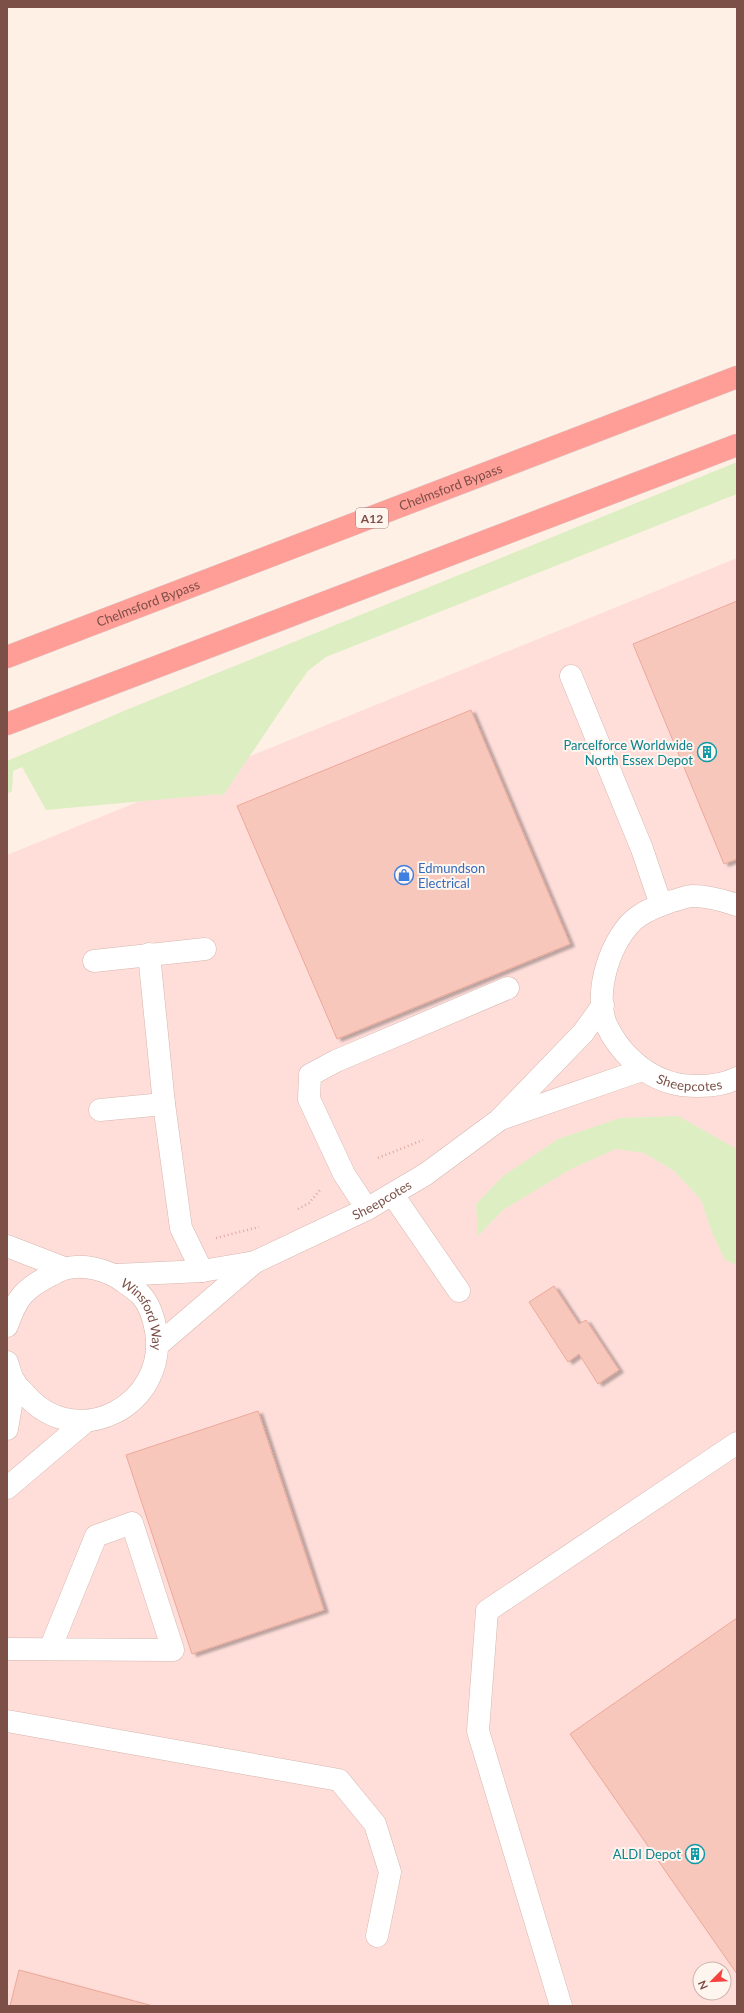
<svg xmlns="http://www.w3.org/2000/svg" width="744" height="2013" font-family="Lato,sans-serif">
  <defs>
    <filter id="shadow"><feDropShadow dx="4.5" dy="2.5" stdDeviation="1" flood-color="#0004"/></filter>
  </defs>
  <rect width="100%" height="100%" fill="#fff0e6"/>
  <!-- commercial -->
  <path fill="#ffdeda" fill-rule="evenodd" d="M737 558V2006H7V855ZM700 1969H724V1993H700Z"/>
  <!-- green -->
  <g fill="#ddefc2">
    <path d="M737 462V494L326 657 308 671 295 689 222 797 221 794 46 810 22 767 13 771 12 791 7 794V761L126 710Z"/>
    <path d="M678 1116 737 1149V1265L725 1260 712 1233 701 1200 674 1171 644 1153 616 1149 571 1169 503 1210 478 1236 476 1204 503 1176 558 1139 620 1118Z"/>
  </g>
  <!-- building -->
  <g fill="#f7c7bb" stroke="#eca899" filter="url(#shadow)">
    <path d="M737 601V859L724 864 633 644Z"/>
    <path d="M471 710 570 944 337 1039 237 806Z"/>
    <path d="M554 1286 579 1324 586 1320 619 1370 598 1384 579 1354 568 1362 529 1302Z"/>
    <path d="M258 1411 324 1610 192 1654 126 1455Z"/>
    <path d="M737 1618V1974L570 1734Z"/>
    <path d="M19 1970 153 2006H10Z"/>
  </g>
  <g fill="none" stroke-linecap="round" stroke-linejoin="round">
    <defs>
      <g id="minor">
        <path d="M571 676 642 849 661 905"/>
        <path id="s1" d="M737 905C722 900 708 896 693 896 686 896 678 900 672 901 660 905 649 909 639 916 611 935 593 993 606 1024 612 1037 622 1051 633 1061 646 1073 663 1082 681 1085 699 1087 720 1087 737 1078"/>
        <path d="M149 954 164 1104 181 1228 202 1271"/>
        <path d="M94 961 205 949"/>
        <path d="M100 1110 164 1104"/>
        <path d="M503 1118 642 1070"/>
        <path d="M393 1195 459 1291"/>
        <path d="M367 1209 344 1174 309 1099 310 1075 336 1061 508 988"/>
        <path d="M7 1246 64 1268"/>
        <path id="s2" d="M116 1275 202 1271 255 1262 367 1209 426 1174 499 1120 583 1033 603 1005"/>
        <path id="s3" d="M7 1326C17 1297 24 1289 51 1275 55 1273 60 1270 64 1269 83 1263 109 1270 124 1282 130 1286 136 1290 141 1295 149 1304 154 1319 156 1331 168 1405 77 1453 26 1395 23 1391 17 1387 14 1382 11 1376 9 1368 7 1362"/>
        <path d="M158 1345 255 1262"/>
        <path d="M7 1429 15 1382"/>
        <path d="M7 1488 86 1421"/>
        <path d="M7 1649 173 1650 132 1523 96 1536 50 1649"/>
        <path d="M7 1721 339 1780 375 1824 390 1872 377 1936"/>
        <path d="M561 2006 478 1731 487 1611 737 1443"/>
      </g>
      <g id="highway">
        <path id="s4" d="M7 657 737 377"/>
        <path d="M7 724 737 445"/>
      </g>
    </defs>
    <!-- minor casing -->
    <use href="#minor" stroke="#d5b6ad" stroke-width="23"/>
    <!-- highway casing -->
    <use href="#highway" stroke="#dacecb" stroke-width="23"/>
    <!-- path -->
    <g stroke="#dda99d" stroke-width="2.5" stroke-dasharray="1 3" stroke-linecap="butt">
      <path d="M378 1158 423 1140"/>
      <path d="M298 1209 309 1203 321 1189"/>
      <path d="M216 1238 259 1227"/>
    </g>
    <!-- minor -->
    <use href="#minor" stroke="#fff" stroke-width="22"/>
    <!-- highway -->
    <use href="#highway" stroke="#ff9d97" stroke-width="22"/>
  </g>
  <!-- icons -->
  <defs>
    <symbol id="building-ring" viewBox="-11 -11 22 22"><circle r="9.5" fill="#fff5ef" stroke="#0f9aa8" stroke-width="1.5"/><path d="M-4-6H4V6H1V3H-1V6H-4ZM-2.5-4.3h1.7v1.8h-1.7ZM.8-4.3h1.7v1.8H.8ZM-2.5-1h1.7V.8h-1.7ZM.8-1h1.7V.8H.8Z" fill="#0f9aa8"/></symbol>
    <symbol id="shop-ring" viewBox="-11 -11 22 22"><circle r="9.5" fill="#fff5ef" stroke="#3f7fe0" stroke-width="1.5"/><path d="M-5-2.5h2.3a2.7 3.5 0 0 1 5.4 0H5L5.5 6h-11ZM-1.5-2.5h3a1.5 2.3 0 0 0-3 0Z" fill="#3f7fe0"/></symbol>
  </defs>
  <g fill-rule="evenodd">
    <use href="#building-ring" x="696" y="741" width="22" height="22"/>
    <use href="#shop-ring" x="393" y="864" width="22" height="22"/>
    <use href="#building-ring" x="684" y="1843" width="22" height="22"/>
  </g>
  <g text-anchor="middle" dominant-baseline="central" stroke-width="4" stroke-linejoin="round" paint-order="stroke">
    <!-- shield labels -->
    <rect fill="#fff5ef" stroke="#a38179" stroke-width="1" x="356" y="508" width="32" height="20" rx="3"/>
    <g font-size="12" font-weight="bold" fill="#7c4f47">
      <text x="372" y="518">A12</text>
    </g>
    <!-- street labels -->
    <g font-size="13" fill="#7c4f47" stroke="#fff5ef">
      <text stroke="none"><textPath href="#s4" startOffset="475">Chelmsford Bypass</textPath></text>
      <text stroke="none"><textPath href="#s4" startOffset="151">Chelmsford Bypass</textPath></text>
      <text stroke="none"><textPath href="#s1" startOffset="331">Sheepcotes</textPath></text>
      <text stroke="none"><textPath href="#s2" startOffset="281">Sheepcotes</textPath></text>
      <text stroke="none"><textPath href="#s3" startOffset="187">Winsford Way</textPath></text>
    </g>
    <!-- culture labels -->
    <g font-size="13" fill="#0d838f" stroke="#fff5ef" text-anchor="end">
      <text x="693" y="745">Parcelforce Worldwide<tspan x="693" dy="15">North Essex Depot</tspan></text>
      <text x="681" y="1854">ALDI Depot</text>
    </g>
    <!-- shop labels -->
    <g font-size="13" fill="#366cbe" stroke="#fff5ef" text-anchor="start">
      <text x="418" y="868">Edmundson<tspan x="418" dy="15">Electrical</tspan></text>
    </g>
  </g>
  <!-- border -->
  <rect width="744" height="2013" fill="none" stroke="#7c4f47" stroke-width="16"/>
  <!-- north arrow -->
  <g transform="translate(712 1981) rotate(246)"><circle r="19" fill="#fff5ef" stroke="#cbb3ac"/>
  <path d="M0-3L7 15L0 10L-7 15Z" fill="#f5423f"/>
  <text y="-6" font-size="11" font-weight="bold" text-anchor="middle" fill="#7c4f47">N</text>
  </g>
</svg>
